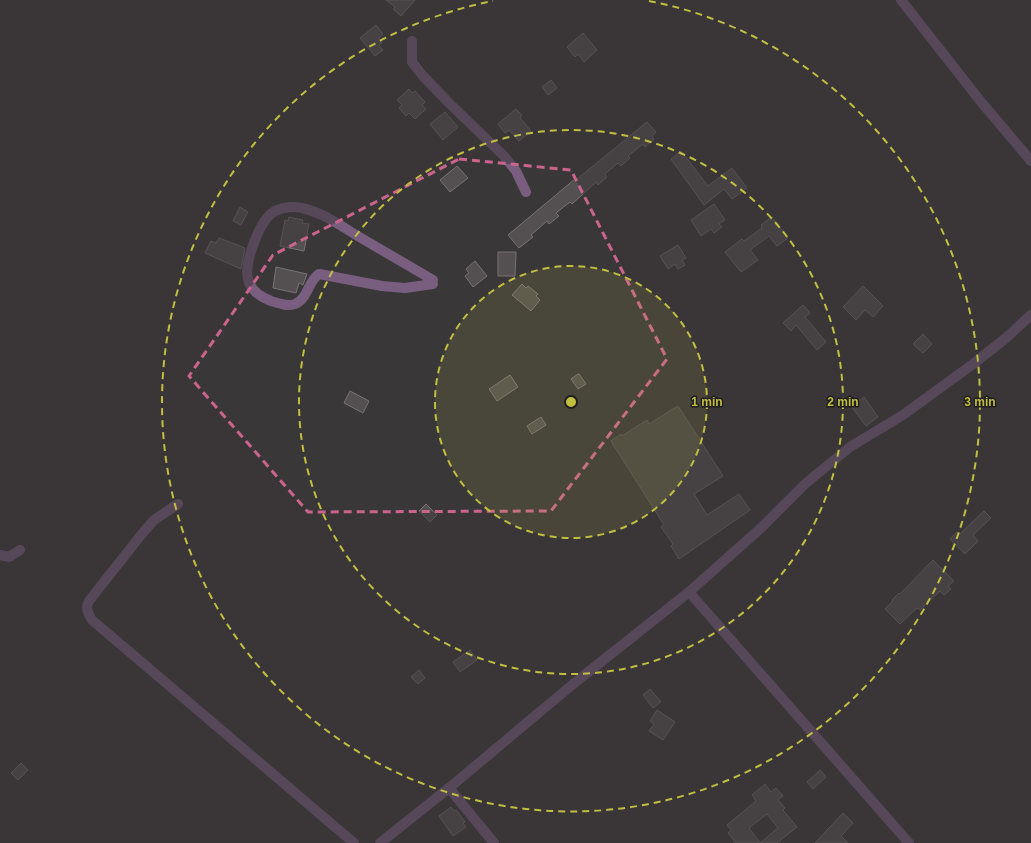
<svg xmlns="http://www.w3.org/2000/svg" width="1031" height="843" font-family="Arial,sans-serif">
  <rect width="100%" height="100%" fill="#3a3738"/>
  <!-- building -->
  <g fill="#544f50" stroke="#787374" fill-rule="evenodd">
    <path d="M386 0H415L401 16 393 9 395 7Z"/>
    <path d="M376 25 383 34 379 38 382 43 379 45 383 50 375 56 360 38Z"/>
    <path d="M583 33 597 50 584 62 578 54 575 57 567 47Z"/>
    <path d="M551 80 557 88 548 95 542 87Z"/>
    <path d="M409 89 412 93 415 91 425 102 422 105 426 109 415 119 409 113 406 116 399 108 402 105 397 100Z"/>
    <path d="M516 109 522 115 520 118 531 131 519 141 509 130 505 133 498 124Z"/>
    <path d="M445 112 458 127 443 140 430 124Z"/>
    <path d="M647 122 656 132 652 136 654 139 645 147 643 144 628 156 630 158 621 166 618 163 605 174 607 177 598 185 596 182 572 204 570 202 556 213 559 216 549 224 547 221 531 235 533 237 519 248 508 235 575 179 576 180Z"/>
    <path d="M681 151 708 186 732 168 747 188 732 199 724 189 704 205 671 159Z"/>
    <path d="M457 166 468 178 450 192 440 180Z"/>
    <path d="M714 204 725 220 719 224 722 227 714 233 711 229 701 236 691 220Z"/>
    <path d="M240 207 248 212 241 225 233 221Z"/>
    <path d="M289 217 303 220 302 223 309 224 304 251 280 246 285 220 288 221Z"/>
    <path d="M772 217 788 238 777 246 769 236 750 250 758 260 741 272 725 252 742 239 744 241 762 228 761 225Z"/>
    <path d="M219 238 245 248 241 269 205 253 211 241 216 243Z"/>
    <path d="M678 245 686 258 682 260 685 265 678 269 675 264 668 269 660 256Z"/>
    <path d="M498 252H516L515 276H498Z"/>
    <path d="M475 261 487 276 473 287 465 276 469 273 466 269Z"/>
    <path d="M276 267 307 274 303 285 299 283 296 293 273 288Z"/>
    <path d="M522 284 526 288 528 286 538 294 536 296 540 300 531 311 512 295Z"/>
    <path d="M863 286 883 306 873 317 865 310 856 320 843 307Z"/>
    <path d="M803 305 810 313 805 317 826 342 817 350 796 325 791 331 783 323Z"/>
    <path d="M923 334 932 344 923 353 913 344Z"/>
    <path d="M578 374H579L586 384 578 389 571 379Z"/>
    <path d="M510 375 518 387 497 401 489 389Z"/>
    <path d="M350 391 369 401 363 413 344 403Z"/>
    <path d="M864 397 878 417 866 426 851 406Z"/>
    <path d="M678 406 723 476 694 494 707 515 739 494 750 510 679 559 671 546 673 544 661 527 664 525 611 441 621 434 622 436 647 420 649 424Z"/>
    <path d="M541 417 546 425 532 434 527 426Z"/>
    <path d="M426 504 437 515 430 522 419 511Z"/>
    <path d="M984 511 991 518 973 535 978 541 965 554 950 539 957 532 960 534Z"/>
    <path d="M933 560 954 581 948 586 951 589 944 595 940 591 920 610 917 608 900 624 885 609 893 601 892 600 899 593 900 594Z"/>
    <path d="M470 650 477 660 460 672 453 662Z"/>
    <path d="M419 670 425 678 418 684 411 677Z"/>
    <path d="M650 689 661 702 653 708 643 695Z"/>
    <path d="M657 710 675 722 663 740 649 731 654 724 650 721Z"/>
    <path d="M21 763 28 770 18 780 11 773Z"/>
    <path d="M820 770 826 777 813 789 807 782Z"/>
    <path d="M765 784 771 792 776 788 783 796 778 800 785 808 783 810 797 827 777 843H736L728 833 731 830 727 825 756 801 752 795ZM767 814 778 828 760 843 749 828Z"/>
    <path d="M451 807 454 811 456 810 465 822 463 823 466 827 453 836 439 816Z"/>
    <path d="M843 813 853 823 841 836 848 843H815Z"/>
  </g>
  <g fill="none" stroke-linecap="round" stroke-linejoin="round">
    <!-- minor -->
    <g stroke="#795e80" stroke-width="10">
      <path d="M901 0 982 103 1031 161"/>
      <path d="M412 41V62L423 76 448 102 504 156 516 171 526 192"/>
      <path d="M433 280C407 265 382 250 356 235 340 225 321 212 302 208 294 206 283 207 275 211 260 219 244 262 248 279 250 290 261 297 271 301 278 303 288 307 295 304 308 299 308 281 319 274L382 286 405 288 433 284"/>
      <path d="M178 504 154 520 141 535 89 601C85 608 88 613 92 620L354 843"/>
      <path d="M0 555 9 557 20 550"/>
      <path d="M689 592 909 843"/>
      <path d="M449 788 494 843"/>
      <path d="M380 843 449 788 572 685 689 592 761 528 805 484 850 447 903 415 973 364 1006 338 1031 315"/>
    </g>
  </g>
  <!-- marked area -->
  <path d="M0 0H1031V843H0ZM459 159 571 170 667 359 551 511 308 512 189 376 273 255Z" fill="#3a3738" fill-opacity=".55" fill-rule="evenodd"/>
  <path fill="none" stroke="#ca648c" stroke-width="3" stroke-dasharray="8 5" stroke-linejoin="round" d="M459 159 571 170 667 359 551 511 308 512 189 376 273 255Z"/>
  <!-- distance rings -->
  <circle cx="571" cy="402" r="136" fill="#c1be40" fill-opacity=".12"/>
  <g fill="none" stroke="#c1be40" stroke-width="2" stroke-dasharray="7 5">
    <circle cx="571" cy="402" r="136"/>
    <circle cx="571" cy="402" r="272"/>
    <path d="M649 1A409 409 0 1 1 493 1"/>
  </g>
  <circle cx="571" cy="402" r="6" fill="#c1be40" stroke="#201e1f" stroke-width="2"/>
  <g font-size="12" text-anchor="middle" font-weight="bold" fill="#c1be40" stroke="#201e1f" stroke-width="3" stroke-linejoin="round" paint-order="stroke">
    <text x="707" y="406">1 min</text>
    <text x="843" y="406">2 min</text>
    <text x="980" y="406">3 min</text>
  </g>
</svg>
